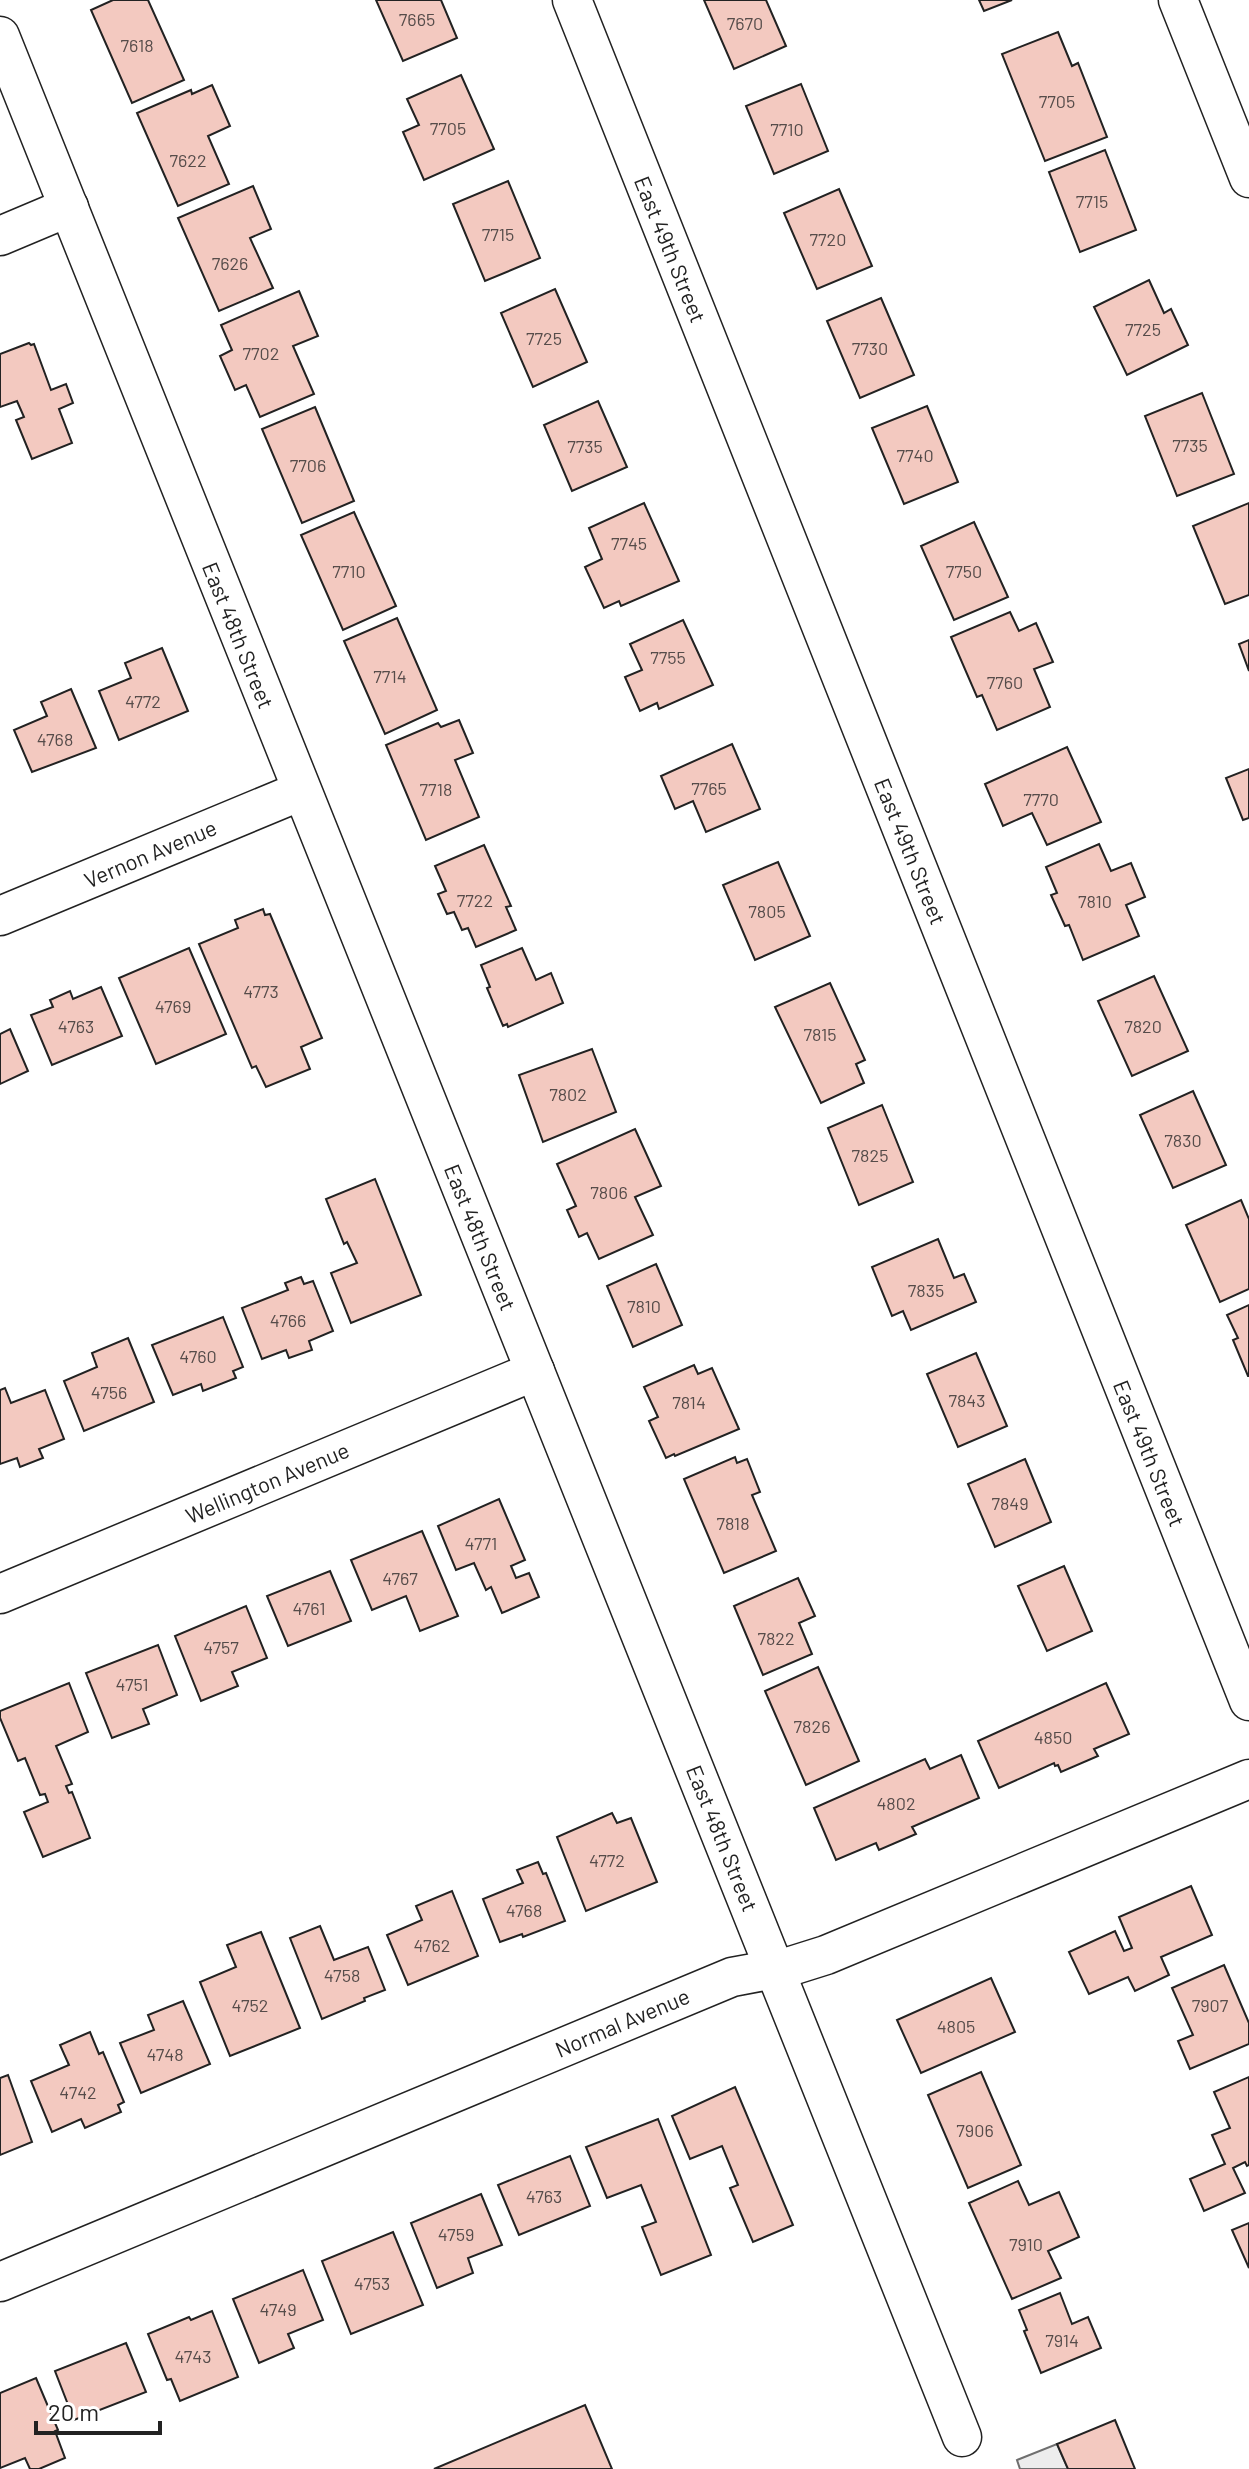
<svg xmlns="http://www.w3.org/2000/svg" width="1249" height="2469" font-family="Barlow,sans-serif">
  <rect width="100%" height="100%" fill="#fff"/>
  <!-- parking -->
  <path fill="#ededed" stroke="#6f6f6f" stroke-width="2" d="M1057 2444 1068 2469H1020L1017 2460Z"/>
  <!-- building -->
  <g fill="#f3c9c0" stroke="#222" stroke-width="2">
    <path d="M113 0H148L184 80 132 103 91 10Z"/>
    <path d="M376 0H441L457 38 403 61Z"/>
    <path d="M704 0H766L786 46 734 69Z"/>
    <path d="M979 0H1012L984 11Z"/>
    <path d="M1058 32 1072 66 1078 63 1107 137 1045 161 1002 54Z"/>
    <path d="M461 75 494 149 424 180 403 132 419 125 407 99Z"/>
    <path d="M801 84 828 151 774 174 746 106Z"/>
    <path d="M212 85 230 126 208 136 229 184 178 206 137 113 191 90 192 94Z"/>
    <path d="M1105 150 1136 230 1080 252 1049 172Z"/>
    <path d="M508 181 540 258 485 281 453 204Z"/>
    <path d="M253 186 271 229 250 238 273 288 219 311 178 218Z"/>
    <path d="M839 189 872 266 817 289 784 213Z"/>
    <path d="M1149 280 1164 313 1171 309 1188 345 1127 375 1094 307Z"/>
    <path d="M555 289 587 362 533 387 501 313Z"/>
    <path d="M299 291 318 336 293 346 314 394 260 417 246 385 235 390 220 356 232 350 221 325Z"/>
    <path d="M881 298 914 375 860 398 827 321Z"/>
    <path d="M29 343 31 345 34 344 51 390 66 384 73 403 59 409 72 443 32 459 16 420 24 417 17 401 0 407V354Z"/>
    <path d="M1202 393 1234 474 1177 496 1145 416Z"/>
    <path d="M598 401 627 467 572 491 544 425Z"/>
    <path d="M927 406 958 482 904 504 872 428Z"/>
    <path d="M315 407 354 501 302 523 262 429Z"/>
    <path d="M644 503 679 581 621 606 619 601 604 608 585 567 602 559 589 528Z"/>
    <path d="M1249 503V595L1225 604 1193 526Z"/>
    <path d="M354 512 396 606 343 630 301 535Z"/>
    <path d="M974 522 1008 597 954 620 921 546Z"/>
    <path d="M1010 612 1019 631 1036 623 1053 662 1034 669 1050 707 997 730 982 695 977 697 951 637Z"/>
    <path d="M397 618 437 710 385 734 344 641Z"/>
    <path d="M683 620 713 685 659 709 657 703 640 711 625 677 642 670 630 644Z"/>
    <path d="M1249 640V671L1239 644Z"/>
    <path d="M162 648 188 711 119 740 99 691 131 678 125 663Z"/>
    <path d="M71 689 96 748 32 772 14 730 47 716 41 702Z"/>
    <path d="M459 720 473 753 455 760 479 817 426 840 386 745 438 723 441 727Z"/>
    <path d="M732 744 760 809 706 832 693 801 675 809 661 776Z"/>
    <path d="M1067 747 1101 822 1047 845 1032 813 1003 826 985 784Z"/>
    <path d="M1249 769V818L1243 820 1226 778Z"/>
    <path d="M1099 844 1111 871 1131 863 1145 897 1126 905 1139 936 1083 960 1069 925 1065 926 1051 895 1057 893 1046 867Z"/>
    <path d="M484 845 511 906 506 907 516 930 476 947 468 928 462 930 454 912 447 914 438 894 446 891 435 866Z"/>
    <path d="M778 862 810 936 755 960 723 885Z"/>
    <path d="M263 909 265 915 270 914 322 1038 301 1047 310 1069 266 1087 256 1066 252 1068 199 944 238 928 235 920Z"/>
    <path d="M189 948 226 1034 156 1064 119 978Z"/>
    <path d="M522 948 536 980 551 973 563 1003 508 1027 507 1024 503 1026 487 988 490 987 481 965Z"/>
    <path d="M1154 976 1188 1051 1132 1076 1098 1001Z"/>
    <path d="M830 983 865 1060 856 1064 864 1083 821 1103 775 1007Z"/>
    <path d="M101 987 122 1036 52 1065 31 1015 53 1007 50 1000 70 991 73 999Z"/>
    <path d="M10 1029 28 1071 0 1084V1034Z"/>
    <path d="M592 1049 616 1112 543 1142 519 1075Z"/>
    <path d="M1193 1091 1226 1165 1173 1188 1140 1115Z"/>
    <path d="M882 1105 913 1182 859 1205 828 1128Z"/>
    <path d="M635 1129 661 1186 635 1197 653 1235 599 1259 587 1233 579 1237 567 1210 576 1206 557 1164Z"/>
    <path d="M375 1179 421 1295 351 1323 331 1273 357 1263 347 1242 344 1244 326 1199Z"/>
    <path d="M1241 1200 1249 1219V1289L1220 1302 1186 1225Z"/>
    <path d="M938 1239 954 1278 964 1274 976 1302 911 1330 903 1311 892 1316 872 1267Z"/>
    <path d="M656 1264 682 1325 633 1347 607 1286Z"/>
    <path d="M301 1277 304 1284 313 1281 333 1331 309 1341 312 1350 289 1358 286 1350 262 1359 242 1308 288 1290 285 1283Z"/>
    <path d="M1249 1305V1376H1248L1233 1340 1238 1338 1227 1315Z"/>
    <path d="M223 1317 243 1367 233 1371 236 1378 203 1391 201 1384 173 1395 152 1345Z"/>
    <path d="M128 1338 154 1402 84 1431 64 1381 97 1367 92 1353Z"/>
    <path d="M976 1353 1007 1426 958 1447 927 1374Z"/>
    <path d="M694 1365 698 1374 712 1368 739 1429 675 1456 674 1454 666 1458 649 1421 658 1417 644 1387Z"/>
    <path d="M5 1388 11 1403 45 1390 64 1439 39 1449 43 1458 20 1467 17 1458 0 1464V1390Z"/>
    <path d="M735 1457 737 1463 747 1459 760 1492 752 1495 776 1551 724 1573 684 1479Z"/>
    <path d="M1025 1459 1051 1522 995 1547 968 1484Z"/>
    <path d="M499 1499 525 1560 511 1566 516 1578 529 1573 539 1597 502 1613 491 1587 486 1590 474 1563 456 1570 438 1526Z"/>
    <path d="M422 1531 458 1616 420 1631 406 1596 372 1610 351 1560Z"/>
    <path d="M1064 1566 1092 1631 1047 1651 1018 1586Z"/>
    <path d="M330 1571 351 1621 288 1646 267 1596Z"/>
    <path d="M798 1578 815 1616 799 1623 812 1654 763 1675 734 1606Z"/>
    <path d="M246 1606 267 1658 232 1672 238 1686 201 1701 175 1636Z"/>
    <path d="M158 1645 177 1695 143 1709 149 1724 112 1738 86 1673Z"/>
    <path d="M818 1667 859 1761 806 1785 765 1691Z"/>
    <path d="M69 1683 88 1732 56 1746 72 1784 66 1786 69 1793 72 1792 90 1838 43 1857 24 1812 48 1802 45 1794 40 1795 25 1758 18 1761 0 1718V1711Z"/>
    <path d="M1106 1683 1129 1734 1094 1749 1098 1756 1061 1772 1058 1765 1055 1766 1054 1763 999 1788 978 1741Z"/>
    <path d="M961 1755 979 1798 912 1827 916 1834 879 1850 876 1843 836 1860 814 1808 925 1759 930 1769Z"/>
    <path d="M612 1813 617 1823 631 1818 657 1882 586 1911 557 1837Z"/>
    <path d="M538 1862 543 1874 546 1873 565 1921 523 1937 522 1934 500 1942 483 1899 523 1883 517 1870Z"/>
    <path d="M1191 1886 1212 1935 1161 1957 1169 1975 1135 1991 1128 1977 1089 1994 1069 1952 1115 1931 1124 1951 1132 1948 1119 1917Z"/>
    <path d="M452 1891 478 1956 408 1985 387 1935 422 1920 416 1906Z"/>
    <path d="M320 1926 334 1960 368 1947 385 1990 364 1998 365 2001 322 2019 290 1938Z"/>
    <path d="M261 1932 300 2028 230 2056 200 1982 236 1967 227 1945Z"/>
    <path d="M1224 1965 1249 2023V2044L1190 2069 1178 2041 1193 2035 1172 1988Z"/>
    <path d="M991 1978 1015 2032 921 2073 897 2020Z"/>
    <path d="M183 2001 210 2064 141 2093 120 2043 154 2030 148 2015Z"/>
    <path d="M90 2032 99 2054 103 2052 124 2102 118 2105 121 2112 85 2128 81 2119 52 2132 31 2081 69 2065 60 2045Z"/>
    <path d="M981 2072 1021 2165 968 2188 928 2095Z"/>
    <path d="M8 2075 32 2142 0 2155V2078Z"/>
    <path d="M1249 2077V2165L1247 2166 1245 2162 1233 2168 1245 2193 1204 2211 1190 2179 1225 2164 1212 2135 1230 2128 1214 2092Z"/>
    <path d="M735 2087 793 2225 753 2242 730 2188 738 2185 722 2146 690 2159 672 2116Z"/>
    <path d="M658 2119 711 2255 661 2275 642 2227 656 2222 641 2185 607 2198 586 2147Z"/>
    <path d="M570 2156 590 2206 519 2235 498 2185Z"/>
    <path d="M1018 2181 1029 2205 1059 2192 1079 2237 1048 2251 1061 2278 1012 2299 969 2203Z"/>
    <path d="M481 2194 502 2245 468 2258 473 2273 437 2288 411 2223Z"/>
    <path d="M1249 2223V2268L1232 2230Z"/>
    <path d="M393 2232 423 2305 351 2334 322 2261Z"/>
    <path d="M303 2270 323 2320 288 2334 294 2348 259 2363 233 2299Z"/>
    <path d="M1060 2293 1072 2324 1088 2317 1101 2348 1041 2373 1024 2331 1027 2330 1019 2310Z"/>
    <path d="M212 2311 238 2377 180 2401 171 2379 167 2380 148 2334 189 2317 191 2320Z"/>
    <path d="M126 2343 146 2392 74 2420 55 2371Z"/>
    <path d="M36 2378 58 2430 55 2431 65 2458 39 2469H30L25 2458 0 2468V2393Z"/>
    <path d="M585 2405 612 2469H434Z"/>
    <path d="M1115 2420 1135 2469H1068L1057 2444Z"/>
  </g>
  <g fill="none" stroke-linecap="round" stroke-linejoin="round">
    <defs>
      <g id="street">
        <path d="M572 0 1249 1701"/>
        <path d="M1178 0 1249 178"/>
        <path d="M0 36 962 2437"/>
        <path d="M0 236 69 207"/>
        <path d="M0 916 301 791"/>
        <path d="M0 1594 535 1371"/>
        <path d="M0 2282 732 1977 791 1966 826 1955 1249 1779"/>
      </g>
    </defs>
    <!-- street casing -->
    <use href="#street" stroke="#222" stroke-width="41"/>
    <!-- street -->
    <use href="#street" stroke="#fff" stroke-width="38"/>
  </g>
  <g text-anchor="middle" dominant-baseline="central" stroke-width="6" stroke-linejoin="round" paint-order="stroke">
    <!-- number labels -->
    <g font-size="18" fill="#564c4a">
      <text x="417" y="19">7665</text>
      <text x="745" y="23">7670</text>
      <text x="137" y="45">7618</text>
      <text x="1057" y="101">7705</text>
      <text x="448" y="128">7705</text>
      <text x="787" y="129">7710</text>
      <text x="188" y="160">7622</text>
      <text x="1092" y="201">7715</text>
      <text x="498" y="234">7715</text>
      <text x="828" y="239">7720</text>
      <text x="230" y="263">7626</text>
      <text x="1143" y="329">7725</text>
      <text x="544" y="338">7725</text>
      <text x="870" y="348">7730</text>
      <text x="261" y="353">7702</text>
      <text x="1190" y="445">7735</text>
      <text x="585" y="446">7735</text>
      <text x="915" y="455">7740</text>
      <text x="308" y="465">7706</text>
      <text x="629" y="543">7745</text>
      <text x="349" y="571">7710</text>
      <text x="964" y="571">7750</text>
      <text x="668" y="657">7755</text>
      <text x="390" y="676">7714</text>
      <text x="1005" y="682">7760</text>
      <text x="143" y="701">4772</text>
      <text x="55" y="739">4768</text>
      <text x="709" y="788">7765</text>
      <text x="436" y="789">7718</text>
      <text x="1041" y="799">7770</text>
      <text x="475" y="900">7722</text>
      <text x="1095" y="901">7810</text>
      <text x="767" y="911">7805</text>
      <text x="261" y="991">4773</text>
      <text x="173" y="1006">4769</text>
      <text x="76" y="1026">4763</text>
      <text x="1143" y="1026">7820</text>
      <text x="820" y="1034">7815</text>
      <text x="568" y="1094">7802</text>
      <text x="1183" y="1140">7830</text>
      <text x="870" y="1155">7825</text>
      <text x="609" y="1192">7806</text>
      <text x="926" y="1290">7835</text>
      <text x="644" y="1306">7810</text>
      <text x="288" y="1320">4766</text>
      <text x="198" y="1356">4760</text>
      <text x="109" y="1392">4756</text>
      <text x="967" y="1400">7843</text>
      <text x="689" y="1402">7814</text>
      <text x="1010" y="1503">7849</text>
      <text x="733" y="1523">7818</text>
      <text x="481" y="1543">4771</text>
      <text x="400" y="1578">4767</text>
      <text x="309" y="1608">4761</text>
      <text x="776" y="1638">7822</text>
      <text x="221" y="1647">4757</text>
      <text x="132" y="1684">4751</text>
      <text x="812" y="1726">7826</text>
      <text x="1053" y="1737">4850</text>
      <text x="896" y="1803">4802</text>
      <text x="607" y="1860">4772</text>
      <text x="524" y="1910">4768</text>
      <text x="432" y="1945">4762</text>
      <text x="342" y="1975">4758</text>
      <text x="250" y="2005">4752</text>
      <text x="1210" y="2005">7907</text>
      <text x="956" y="2026">4805</text>
      <text x="165" y="2054">4748</text>
      <text x="78" y="2092">4742</text>
      <text x="975" y="2130">7906</text>
      <text x="544" y="2196">4763</text>
      <text x="456" y="2234">4759</text>
      <text x="1026" y="2244">7910</text>
      <text x="372" y="2283">4753</text>
      <text x="278" y="2309">4749</text>
      <text x="1062" y="2340">7914</text>
      <text x="193" y="2356">4743</text>
    </g>
    <!-- street labels -->
    <g font-size="22" fill="#222" stroke="#fff">
      <text transform="translate(671 249) rotate(68)">East 49th Street</text>
      <text transform="translate(239 635) rotate(68)">East 48th Street</text>
      <text transform="translate(911 851) rotate(68)">East 49th Street</text>
      <text transform="translate(150 853) rotate(-23)">Vernon Avenue</text>
      <text transform="translate(481 1237) rotate(68)">East 48th Street</text>
      <text transform="translate(1150 1453) rotate(68)">East 49th Street</text>
      <text transform="translate(267 1482) rotate(-23)">Wellington Avenue</text>
      <text transform="translate(723 1838) rotate(68)">East 48th Street</text>
      <text transform="translate(622 2022) rotate(-23)">Normal Avenue</text>
    </g>
  </g>
  <!-- scale -->
  <path d="M36 2421v12h124v-12" fill="none" stroke="#222222" stroke-width="4"/>
  <text x="48" y="2421" font-size="24" fill="#222222" stroke="#ffffff" stroke-width="6" paint-order="stroke">20 m</text>
</svg>
